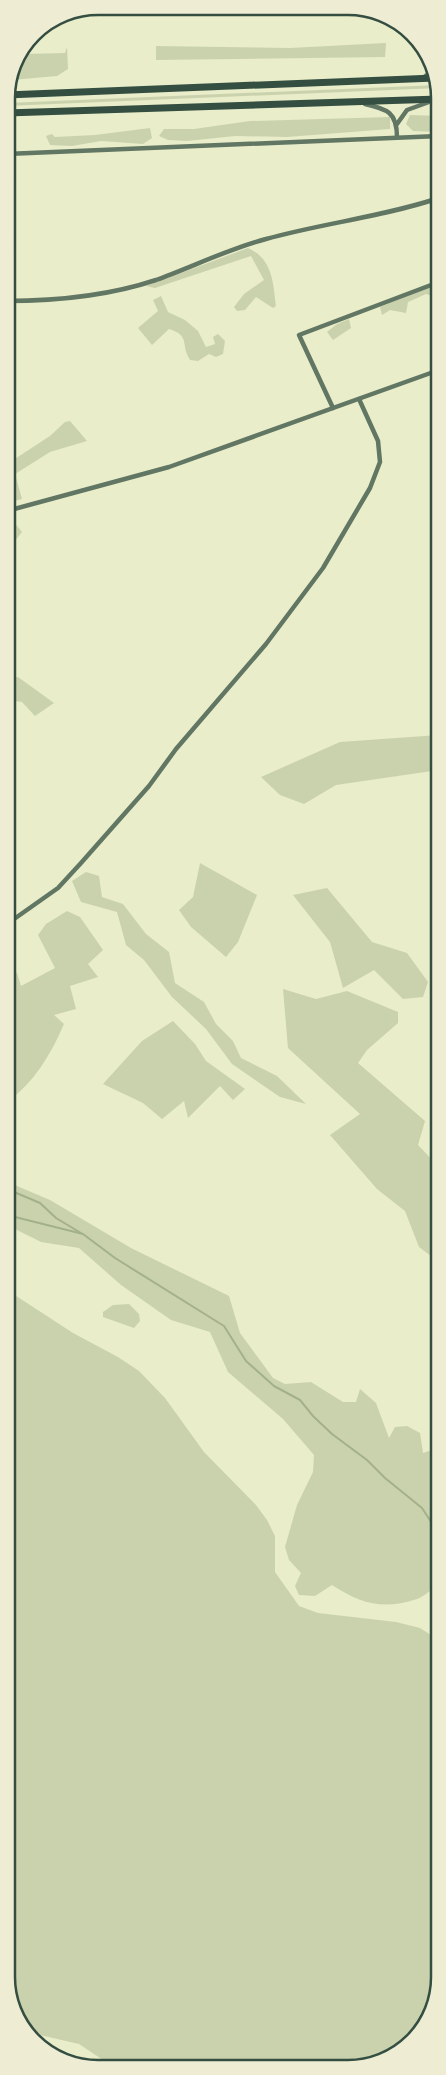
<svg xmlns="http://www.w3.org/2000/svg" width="446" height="2075" font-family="Rubik,sans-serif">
  <rect width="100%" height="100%" fill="#e9edc9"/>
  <!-- green -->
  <g fill="#cad2ad">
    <path d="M386 43 385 57 156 60V46L290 48Z"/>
    <path d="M67 47 68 69 57 76 12 80 24 54 65 53Z"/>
    <path d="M438 85 439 88 6 106V103Z"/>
    <path d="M410 115 439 116V132L413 131 406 124Z"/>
    <path d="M390 117V129L287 137 235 136 187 141 168 140 159 136 164 129H194L250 121Z"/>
    <path d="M150 128 152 138 143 144 101 141 72 146 50 145 46 136 52 134 55 137 95 135Z"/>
    <path d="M6 136H14L16 146 6 151Z"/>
    <path d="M248 248C273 259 273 283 276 306L273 308 256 297 245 310 237 311 234 307 244 294 264 280 251 256 155 288 146 286Z"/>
    <path d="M439 283V298L426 294 408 302 406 313 390 310 382 315 380 307Z"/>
    <path d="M161 296 168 312 185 320 198 331 206 347 215 344 213 337 218 334 225 341 223 354 216 357 209 354 198 361 190 360C180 344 191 336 169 329L152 345 138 328 158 311 153 300Z"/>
    <path d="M349 319 351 328 333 340 327 332 337 324Z"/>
    <path d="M70 421 87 441 50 452 15 474 22 499 7 503V464L50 436 65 422Z"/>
    <path d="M7 516H9L22 532 7 551Z"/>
    <path d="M18 677 54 703 35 716 22 702 7 700V679Z"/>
    <path d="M439 735V770L336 785 304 804 280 795 261 777 340 742Z"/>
    <path d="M200 863 257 895 238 942 226 957 191 927 179 910 193 897Z"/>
    <path d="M86 872 99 876 102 897 123 904 146 934 169 952 175 983 204 1002 216 1024 233 1041 241 1058 277 1076 306 1104 280 1097 232 1064 206 1029 172 997 144 960 126 945 117 912 81 902 72 881Z"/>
    <path d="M327 888 372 942 407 953 428 982 423 997 403 999 374 970 343 988 330 942 293 895Z"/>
    <path d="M67 911 80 917 103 950 88 964 98 977 70 986 76 1009 54 1015 64 1024C51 1054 34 1083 7 1102V968L17 973 21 986 55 968 38 935 46 924Z"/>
    <path d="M283 989 316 999 347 991 398 1012V1023L367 1050 358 1063 425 1121 418 1145 439 1167V1262L419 1247 405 1211 377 1189 330 1135 360 1114 288 1048Z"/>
    <path d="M173 1021 195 1044 206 1061 245 1089 233 1100 220 1086 188 1118 184 1101 162 1119 143 1103 103 1084 142 1041Z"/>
    <path d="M7 1175 17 1186 50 1200 131 1248 229 1296 240 1333 273 1378 285 1384 311 1382 343 1402H356L360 1389 376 1403 389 1438 395 1427 407 1426 420 1433 423 1453 435 1449 439 1452V1584C432 1589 425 1596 417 1599 383 1610 361 1604 332 1585L315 1596 299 1595 295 1586 301 1573 289 1560 285 1547 297 1505 313 1472 314 1455 283 1419 228 1372 210 1332 171 1320 121 1285 79 1248 41 1242 7 1225Z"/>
    <path d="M7 1290 73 1333 118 1357 139 1371 165 1398 204 1452 256 1505 267 1520 275 1536V1572L299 1606 318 1613 396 1622 420 1628 434 1637 439 1646 440 1983 413 2042 360 2068 118 2067 106 2062 79 2044 27 2032 7 1989Z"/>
    <path d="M129 1304 139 1314 140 1321 134 1328 103 1317V1312L113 1305Z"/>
    <path d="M47 2048 106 2067H80Z"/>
  </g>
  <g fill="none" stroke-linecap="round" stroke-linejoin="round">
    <!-- stream -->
    <g stroke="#a3b18a" stroke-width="2">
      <path d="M7 1189 40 1203 56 1218 81 1233"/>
      <path d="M7 1215 83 1234 115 1258 224 1326 246 1361 274 1386 300 1400 313 1416 332 1434 367 1460 385 1478 422 1508 439 1534"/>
    </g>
    <!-- minor -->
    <g stroke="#617663" stroke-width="4.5">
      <path d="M423 78 432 71"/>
      <path d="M365 104C387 109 397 112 397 137"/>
      <path d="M397 124 407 110 429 102"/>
      <path d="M6 154 439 136"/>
      <path d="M6 301C57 301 108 296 156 280 192 267 228 249 266 239 323 223 382 217 439 198"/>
      <path d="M333 408 299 335 439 282"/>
      <path d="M7 511 169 467 439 370"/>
      <path d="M7 924 58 888 81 863 149 786 176 749 266 644 323 568 370 488 380 462 378 441 359 399"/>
    </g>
    <!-- primary -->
    <g stroke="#344e41" stroke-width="7">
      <path d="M6 95 435 78"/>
      <path d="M6 113 439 99"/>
    </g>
  </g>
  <!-- crop -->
  <path d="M0 0H446V2075H0ZM98 15H348A83 83 0 0 1 431 98V1977A83 83 0 0 1 348 2060H98A83 83 0 0 1 15 1977V98A83 83 0 0 1 98 15Z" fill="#eeecd3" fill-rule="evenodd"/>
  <path fill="none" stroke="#344e41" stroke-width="2.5" d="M98 15H348A83 83 0 0 1 431 98V1977A83 83 0 0 1 348 2060H98A83 83 0 0 1 15 1977V98A83 83 0 0 1 98 15Z"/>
</svg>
